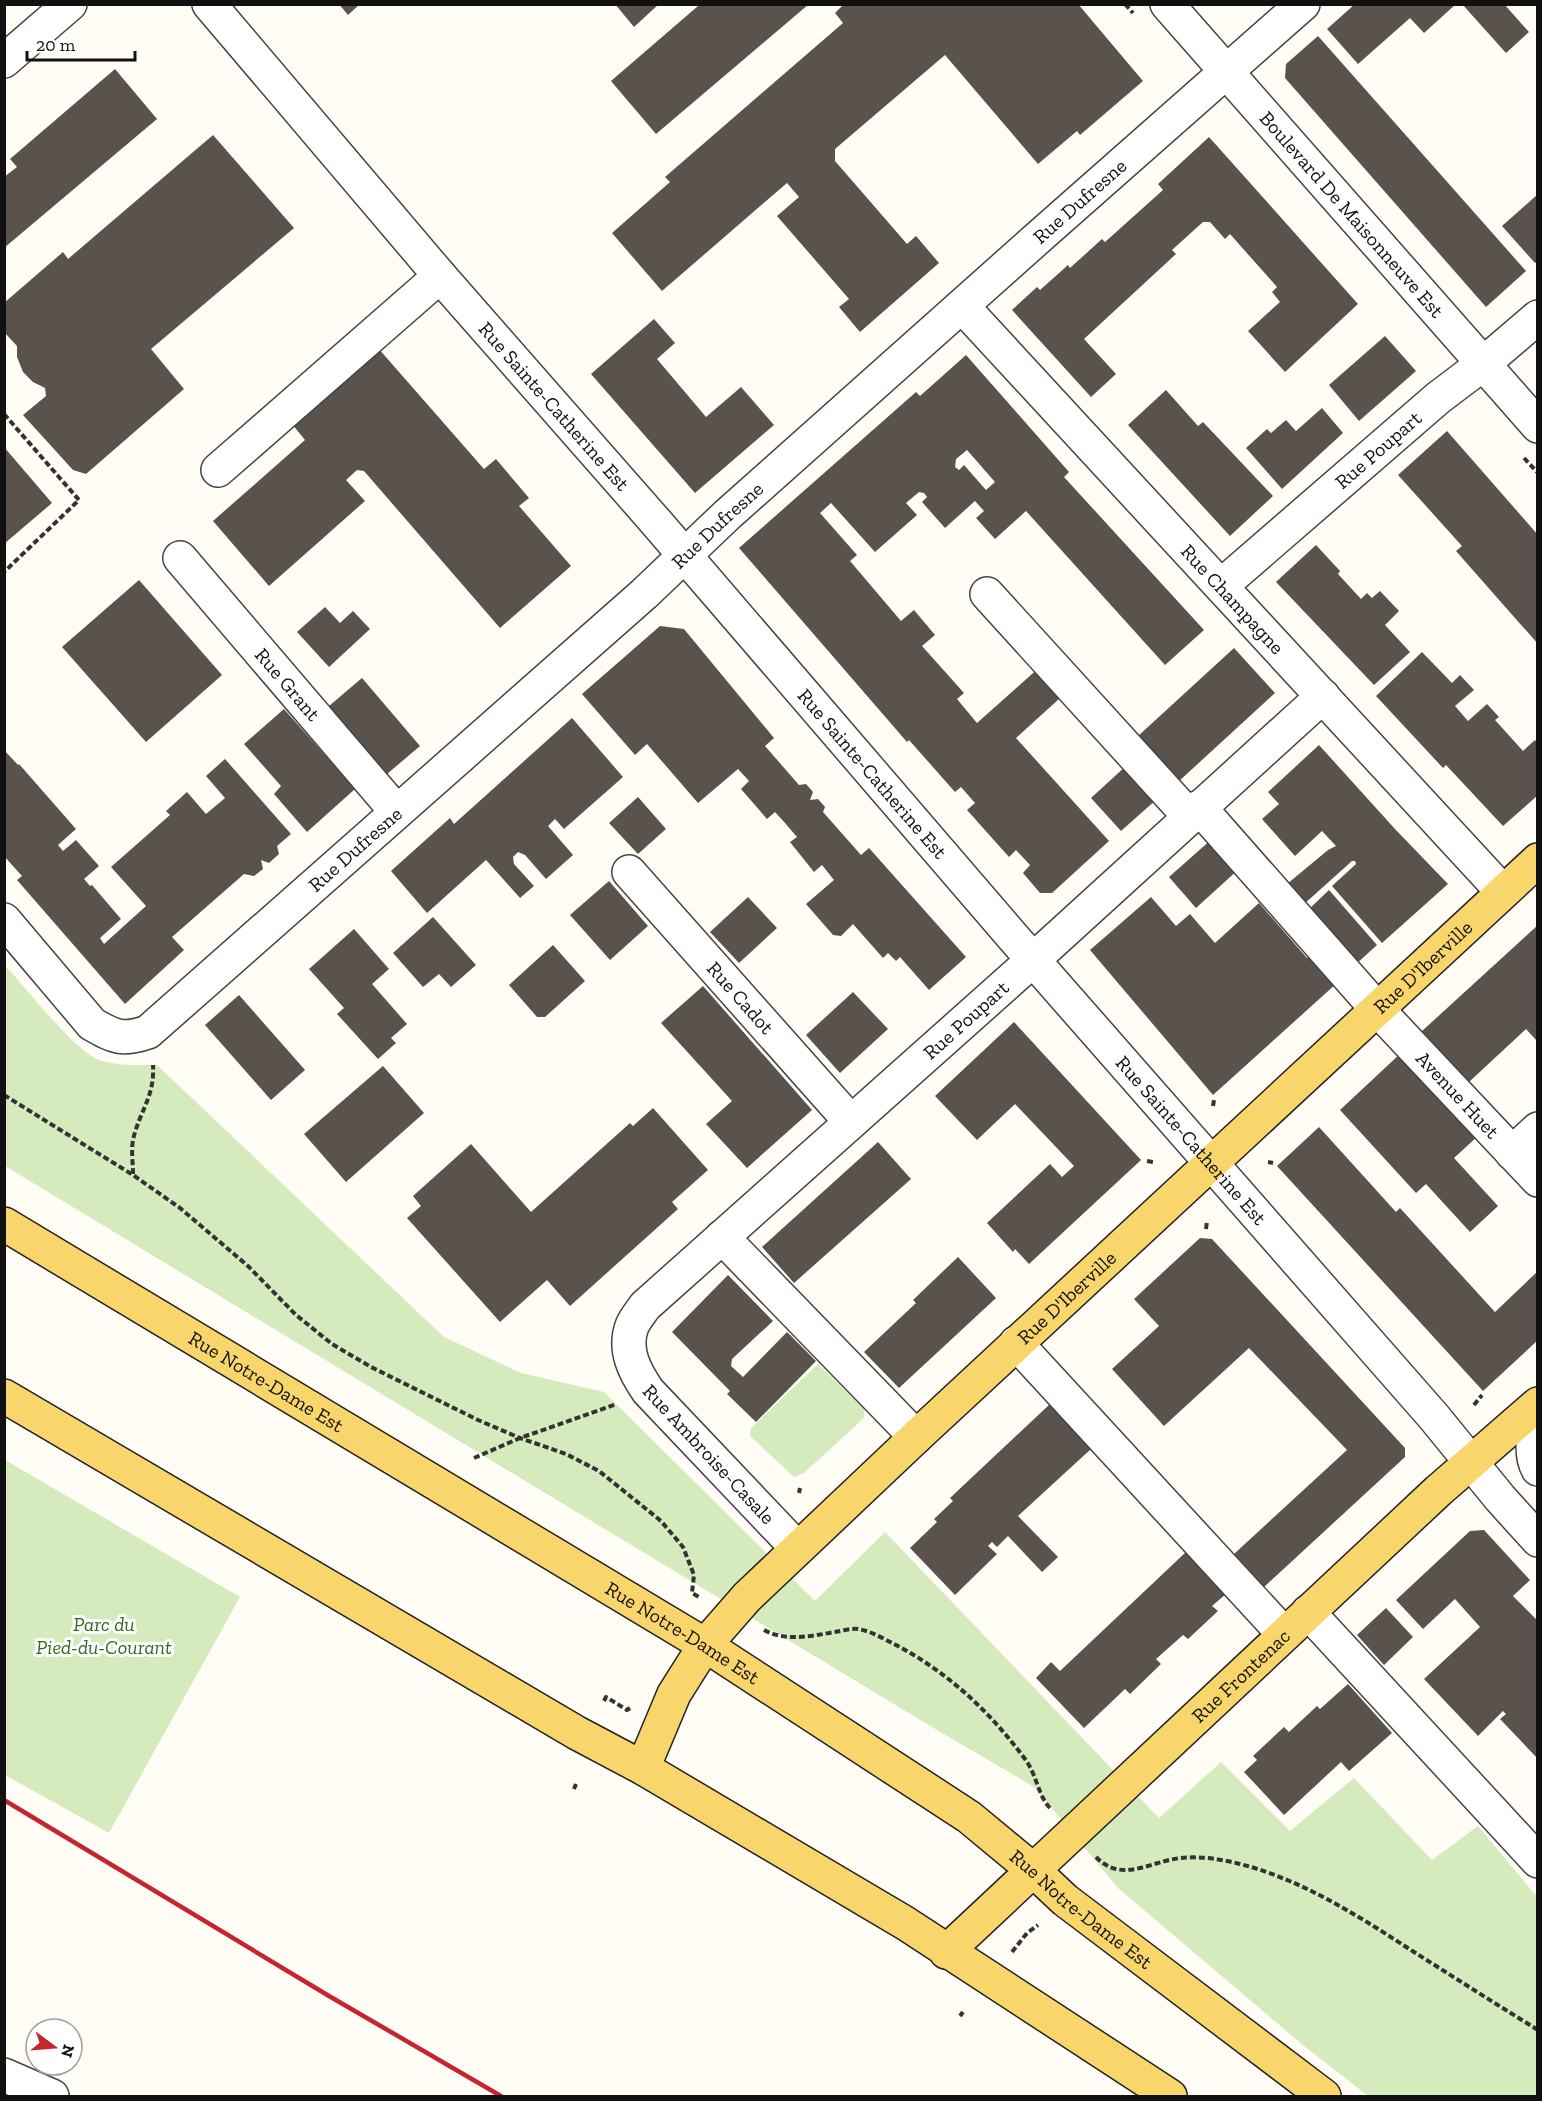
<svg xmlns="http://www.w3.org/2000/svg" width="1542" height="2101" font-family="'Zilla Slab',serif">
  <rect width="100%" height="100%" fill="#fffdf5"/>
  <!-- green -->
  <g fill="#d5ebbd">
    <path d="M4 964C25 986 76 1054 102 1061 120 1066 139 1065 157 1065L444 1337 521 1373 604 1392 815 1601 885 1532 1159 1818 1221 1762 1290 1831 1354 1778 1432 1860 1478 1826 1537 1897V2096H1368L1304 2046 1118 1888 1034 1787 927 1724 5 1166Z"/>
    <path d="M818 1364 864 1409V1418L804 1473 794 1477 750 1436 751 1428Z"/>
    <path d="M5 1460 240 1597 109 1833 5 1775Z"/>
  </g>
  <!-- building -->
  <g fill="#5a524d" fill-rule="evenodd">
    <path d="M339 4H360L348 15Z"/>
    <path d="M615 4H659L634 27Z"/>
    <path d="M697 4H809L656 134 611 81 698 6Z"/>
    <path d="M844 4H1078L1143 81 1080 135 1077 131 1038 164 945 55 835 149V161L907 244 916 236 939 263 860 332 839 307 849 299 777 216 799 197 787 183 662 291 612 233 670 182 665 177 843 23 835 13Z"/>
    <path d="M1355 4H1456L1424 33 1410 18 1358 64 1327 29Z"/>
    <path d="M1462 4H1504L1529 32 1506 53Z"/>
    <path d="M1318 36 1526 271 1486 307 1285 78 1286 64Z"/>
    <path d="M115 69 157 119 4 248V177L17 167 10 159Z"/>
    <path d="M213 135 294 228 151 349 184 389 86 474 73 470 23 415 46 396 45 388 33 382 23 372 17 357V346L4 332V303L63 252 68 259Z"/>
    <path d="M1209 137 1358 304 1285 372 1248 331 1280 302 1272 292 1277 287 1230 234 1225 239 1210 222H1203L1172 250 1176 254 1084 339 1116 374 1091 397 1012 310 1037 287 1040 290 1068 265 1070 268 1102 239 1105 242 1163 190 1158 184Z"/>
    <path d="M1538 194V261L1535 263 1502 226Z"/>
    <path d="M654 319 675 343 657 359 706 417 741 387 774 425 695 493 591 374Z"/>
    <path d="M1385 336 1416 371 1359 421 1329 385Z"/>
    <path d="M378 348 484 469 496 459 529 498 519 506 571 566 500 628 364 471 357 470 346 480 365 501 269 586 213 521 305 440 292 424Z"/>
    <path d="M966 355 1069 472 1064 477 1204 630 1165 665 1026 511 995 539 976 518 984 511 975 501 945 528 922 502 927 497 924 493 919 492 906 503 917 515 875 552 831 503 820 513 857 555 850 561 901 621 914 610 935 635 922 646 964 693 957 699 977 723 1041 666 1060 698 1016 738 1109 841 1052 893H1040L1023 873 1030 865 1016 850 1009 857 967 810 975 803 961 787 955 792 909 740 907 742 739 548 916 392 920 396ZM967 450 995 482 986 490 964 465 959 470 955 467 956 459Z"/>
    <path d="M1166 390 1198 426 1203 422 1273 496 1230 536 1128 425Z"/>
    <path d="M1322 408 1343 433 1282 489 1246 448 1267 429 1271 433 1286 420 1296 431Z"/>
    <path d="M1447 431 1538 535V644L1456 551 1462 546 1398 475Z"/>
    <path d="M4 447 52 503 4 544Z"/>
    <path d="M1316 545 1340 571 1338 574 1361 599 1367 593 1372 598 1380 591 1399 611 1385 625 1410 652 1374 685 1276 582Z"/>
    <path d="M139 580 222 675 146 742 62 647Z"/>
    <path d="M325 607 340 623 353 611 370 629 329 667 297 632Z"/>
    <path d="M660 626 684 629 774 738 765 746 799 785 806 784 813 792 810 800 818 799 825 807 823 812 861 855 869 848 966 957 929 990 900 957 896 961 888 953 883 958 853 924 841 936 833 935 806 904 834 880 822 865 814 872 790 842 797 837 785 823 775 812 767 819 741 789 749 781 738 769 698 803 647 744 635 755 582 694Z"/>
    <path d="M1234 648 1275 693 1178 782 1137 737Z"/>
    <path d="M1422 652 1452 683 1460 675 1474 690 1455 706 1468 721 1487 704 1499 717 1495 720 1523 751 1535 740 1538 743V795L1503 826 1446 765 1443 768 1376 696Z"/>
    <path d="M362 678 420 746 387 774 329 706Z"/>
    <path d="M284 709 355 789 307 832 274 794 281 786 244 744Z"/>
    <path d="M572 718 623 777 564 829 555 819 548 826 573 855 546 879 525 855 518 852 513 857 514 864 534 886 520 898 486 860 427 913 391 871 450 818 454 824Z"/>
    <path d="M1319 745 1395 829 1448 884 1382 943 1332 886 1356 864 1355 861H1352L1303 905 1287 884 1328 850 1336 846 1322 831 1295 856 1262 819 1279 804 1268 792Z"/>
    <path d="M4 750 18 765 19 764 76 829 58 845 63 851 76 840 99 866 84 879 90 886 92 885 121 919 100 938 104 944 146 906 111 867 170 815 166 811 187 792 206 814 225 798 206 776 225 759 291 834 277 846 279 854 269 863 261 860 263 869 254 876 244 874 172 937 184 950 125 1004 17 880 22 876 4 856Z"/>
    <path d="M1127 765 1157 799 1121 831 1091 798Z"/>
    <path d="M638 797 666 829 638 854 609 823Z"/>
    <path d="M1213 838 1240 868 1196 908 1169 877Z"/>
    <path d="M609 881 648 926 610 960 570 915Z"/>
    <path d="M1329 890 1377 945 1355 965 1306 912Z"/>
    <path d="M748 897 777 928 739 963 710 932Z"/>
    <path d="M1151 897 1176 926 1190 914 1215 943 1259 903 1307 958 1312 955 1337 983 1213 1095 1090 950Z"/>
    <path d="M433 917 476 965 451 987 439 974 423 987 393 953Z"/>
    <path d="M1538 925V1039L1536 1040 1526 1029 1469 1082 1422 1031Z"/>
    <path d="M354 929 389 969 372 984 407 1024 391 1038 396 1043 378 1059 337 1014 344 1008 309 969Z"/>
    <path d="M553 945 585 981 545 1017H537L509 985Z"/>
    <path d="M703 986 812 1110 747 1168 706 1124 732 1101 661 1023Z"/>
    <path d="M853 992 888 1029 840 1073 806 1035Z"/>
    <path d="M239 995 305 1070 271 1100 205 1025Z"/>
    <path d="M1014 1022 1141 1160 1029 1264 1015 1249 1013 1252 987 1223 1050 1164 1062 1177 1074 1166 1015 1104 977 1140 935 1096Z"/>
    <path d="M1402 1052 1479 1135 1454 1158 1498 1206 1470 1232 1426 1184 1416 1193 1340 1110Z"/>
    <path d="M383 1066 424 1113 346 1182 304 1134Z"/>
    <path d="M653 1108 708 1170 672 1202 678 1209 570 1306 547 1280 500 1322 407 1218 421 1206 413 1196 471 1144 531 1212 630 1123 633 1126Z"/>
    <path d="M1319 1127 1396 1212 1400 1208 1495 1312 1538 1271V1340L1483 1391 1277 1166Z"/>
    <path d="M878 1142 911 1179 794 1283 762 1247Z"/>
    <path d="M1200 1238 1212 1239 1405 1448V1457L1264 1587 1234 1554 1347 1450 1249 1348 1164 1426 1112 1369 1159 1326 1134 1299Z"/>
    <path d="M958 1257 996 1298 899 1388 864 1352 916 1303 913 1300Z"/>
    <path d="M728 1275 773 1321 732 1359 731 1366 743 1377 787 1332 816 1361 756 1422 727 1394 730 1391 672 1332Z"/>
    <path d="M1050 1404 1091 1449 1018 1516 1058 1557 1042 1572 1008 1536 997 1547 992 1542 988 1546 997 1554 955 1595 910 1548 937 1522 934 1519 953 1501 950 1498Z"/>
    <path d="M1484 1530 1530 1580 1513 1596 1538 1621V1759L1500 1719 1506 1714 1503 1711 1478 1736 1424 1679 1480 1627 1455 1599 1423 1629 1396 1600 1470 1531Z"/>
    <path d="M1186 1552 1226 1594 1212 1606 1218 1611 1188 1639 1183 1635 1156 1659 1161 1664 1130 1694 1125 1689 1084 1728 1036 1678 1051 1662 1060 1671Z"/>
    <path d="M1386 1608 1413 1637 1384 1665 1357 1635Z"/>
    <path d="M1348 1684 1392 1733 1349 1771 1341 1762 1284 1815 1244 1772 1257 1760 1253 1756 1284 1727 1289 1732 1317 1706 1320 1709Z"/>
  </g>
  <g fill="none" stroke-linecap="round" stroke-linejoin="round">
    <defs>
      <g id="minor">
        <path id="s1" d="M209 4 440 276 656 522 1013 937 1434 1417 1500 1498 1538 1540"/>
        <path id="s2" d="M1167 4 1538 426"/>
        <path d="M4 61 70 4"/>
        <path id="s3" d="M962 306 1503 892"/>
        <path d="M218 470 440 276"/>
        <path id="s4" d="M180 558 396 811"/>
        <path id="s5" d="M1221 586 1438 398 1483 364 1538 317"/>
        <path d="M987 594 1189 816"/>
        <path id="s6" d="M1199 807 1377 1009 1538 1180"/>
        <path id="s7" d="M629 872 851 1122"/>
        <path id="s8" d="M4 920 92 1024C115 1037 122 1041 148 1032L644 594 727 515 1040 236 1303 4"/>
        <path d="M1512 1153 1538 1129"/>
        <path d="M722 1237 916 1437"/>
        <path d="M1016 1343 1284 1634"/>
        <path d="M1538 1419C1533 1433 1530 1455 1538 1469"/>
        <path id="s9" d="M797 1548 648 1391C635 1372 623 1350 632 1326 635 1319 641 1312 645 1306L1033 960 1323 696"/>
        <path d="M1308 1612 1538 1861"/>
        <path d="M4 2075 52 2096"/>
      </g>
      <g id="major">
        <path id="s10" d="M4 1224 705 1645 969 1817 1033 1870 1065 1900 1324 2096"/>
        <path d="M4 1396 577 1733 643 1768 905 1923 1170 2096"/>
        <path id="s11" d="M643 1768 674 1694 705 1645 747 1597 916 1437 1538 860"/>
        <path id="s12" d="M946 1952 1438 1491 1538 1404"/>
      </g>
    </defs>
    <!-- minor casing -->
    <use href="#minor" stroke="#444" stroke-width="36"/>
    <!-- major casing -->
    <use href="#major" stroke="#222" stroke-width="36"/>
    <!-- path -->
    <g stroke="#333" stroke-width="4" stroke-dasharray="6 3" stroke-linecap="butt">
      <path d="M1125 4 1133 13"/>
      <path d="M4 414 79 500 4 572"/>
      <path d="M1524 458 1538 473"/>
      <path d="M4 1095 133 1175 180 1208 248 1266 296 1315 332 1344 371 1367 478 1420 520 1438 566 1454 599 1471 661 1521 683 1547 694 1575 692 1593 701 1598"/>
      <path d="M1213 1106 1214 1100"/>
      <path d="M1147 1161 1153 1162"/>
      <path d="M1268 1162 1273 1163"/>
      <path d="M133 1174C133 1163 131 1151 133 1140 139 1112 155 1097 153 1065"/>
      <path d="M1206 1229 1207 1221"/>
      <path d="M1474 1405 1482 1395"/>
      <path d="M474 1458 520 1438 617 1404"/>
      <path d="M799 1493 800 1488"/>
      <path d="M764 1630C787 1642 811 1636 835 1632 842 1631 851 1628 858 1629 871 1631 884 1639 896 1645 949 1673 990 1712 1025 1759 1037 1775 1038 1796 1050 1808"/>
      <path d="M604 1701 606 1697 627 1710 630 1708"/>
      <path d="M574 1789 576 1784"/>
      <path d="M1096 1857C1122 1884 1150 1861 1181 1858 1200 1856 1221 1859 1240 1864 1303 1880 1360 1917 1414 1952 1455 1978 1496 2004 1538 2030"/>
      <path d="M1012 1952 1027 1933 1038 1925"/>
      <path d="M960 2016 963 2012"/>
    </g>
    <!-- minor -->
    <use href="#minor" stroke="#fff" stroke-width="33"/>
    <!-- major -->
    <use href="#major" stroke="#f9d66b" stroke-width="33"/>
    <!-- rail -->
    <path stroke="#c4262e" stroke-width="4.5" d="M4 1800 329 1996 501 2096"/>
  </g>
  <g text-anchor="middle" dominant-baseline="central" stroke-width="6" stroke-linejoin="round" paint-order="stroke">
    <!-- street labels -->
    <g font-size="20" fill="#111" stroke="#fff">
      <text stroke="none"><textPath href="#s8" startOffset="1444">Rue Dufresne</textPath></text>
      <text stroke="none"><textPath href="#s2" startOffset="280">Boulevard De Maisonneuve Est</textPath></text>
      <text stroke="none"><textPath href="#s1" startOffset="530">Rue Sainte-Catherine Est</textPath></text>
      <text stroke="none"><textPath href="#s5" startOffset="208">Rue Poupart</textPath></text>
      <text stroke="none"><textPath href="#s8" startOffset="958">Rue Dufresne</textPath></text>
      <text stroke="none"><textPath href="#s3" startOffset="399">Rue Champagne</textPath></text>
      <text stroke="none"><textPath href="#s4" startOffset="166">Rue Grant</textPath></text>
      <text stroke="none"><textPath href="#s1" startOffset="1016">Rue Sainte-Catherine Est</textPath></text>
      <text stroke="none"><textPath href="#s8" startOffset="472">Rue Dufresne</textPath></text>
      <text stroke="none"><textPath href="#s11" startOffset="1126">Rue D'Iberville</textPath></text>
      <text stroke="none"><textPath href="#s7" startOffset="168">Rue Cadot</textPath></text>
      <text stroke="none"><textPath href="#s9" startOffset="740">Rue Poupart</textPath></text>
      <text stroke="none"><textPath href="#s6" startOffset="387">Avenue Huet</textPath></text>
      <text stroke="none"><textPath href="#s1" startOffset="1502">Rue Sainte-Catherine Est</textPath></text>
      <text stroke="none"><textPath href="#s11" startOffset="640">Rue D'Iberville</textPath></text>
      <text stroke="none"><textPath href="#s10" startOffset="306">Rue Notre-Dame Est</textPath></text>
      <text transform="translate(709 1454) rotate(47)">Rue Ambroise-Casale</text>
      <text stroke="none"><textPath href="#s10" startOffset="792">Rue Notre-Dame Est</textPath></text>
      <text stroke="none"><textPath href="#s12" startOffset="404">Rue Frontenac</textPath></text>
      <text stroke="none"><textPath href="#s10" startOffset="1278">Rue Notre-Dame Est</textPath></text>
    </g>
    <!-- park labels -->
    <g font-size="20" font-style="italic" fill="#2f6b1f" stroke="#fff">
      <text x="104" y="1624">Parc du<tspan x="104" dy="23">Pied-du-Courant</tspan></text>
    </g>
  </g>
  <!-- border -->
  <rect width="1542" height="2101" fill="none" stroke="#111111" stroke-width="12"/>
  <!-- north arrow -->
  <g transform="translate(54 2047) rotate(106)"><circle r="28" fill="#ffffff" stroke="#a0a0a0" stroke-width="1.5"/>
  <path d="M0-4.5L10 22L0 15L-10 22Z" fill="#c4262e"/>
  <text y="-9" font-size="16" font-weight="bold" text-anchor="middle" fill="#111111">N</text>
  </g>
  <!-- scale -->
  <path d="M27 51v9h108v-9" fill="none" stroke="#111111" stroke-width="3"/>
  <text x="36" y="51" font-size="18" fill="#111111" stroke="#ffffff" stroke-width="4.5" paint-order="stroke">20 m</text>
</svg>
